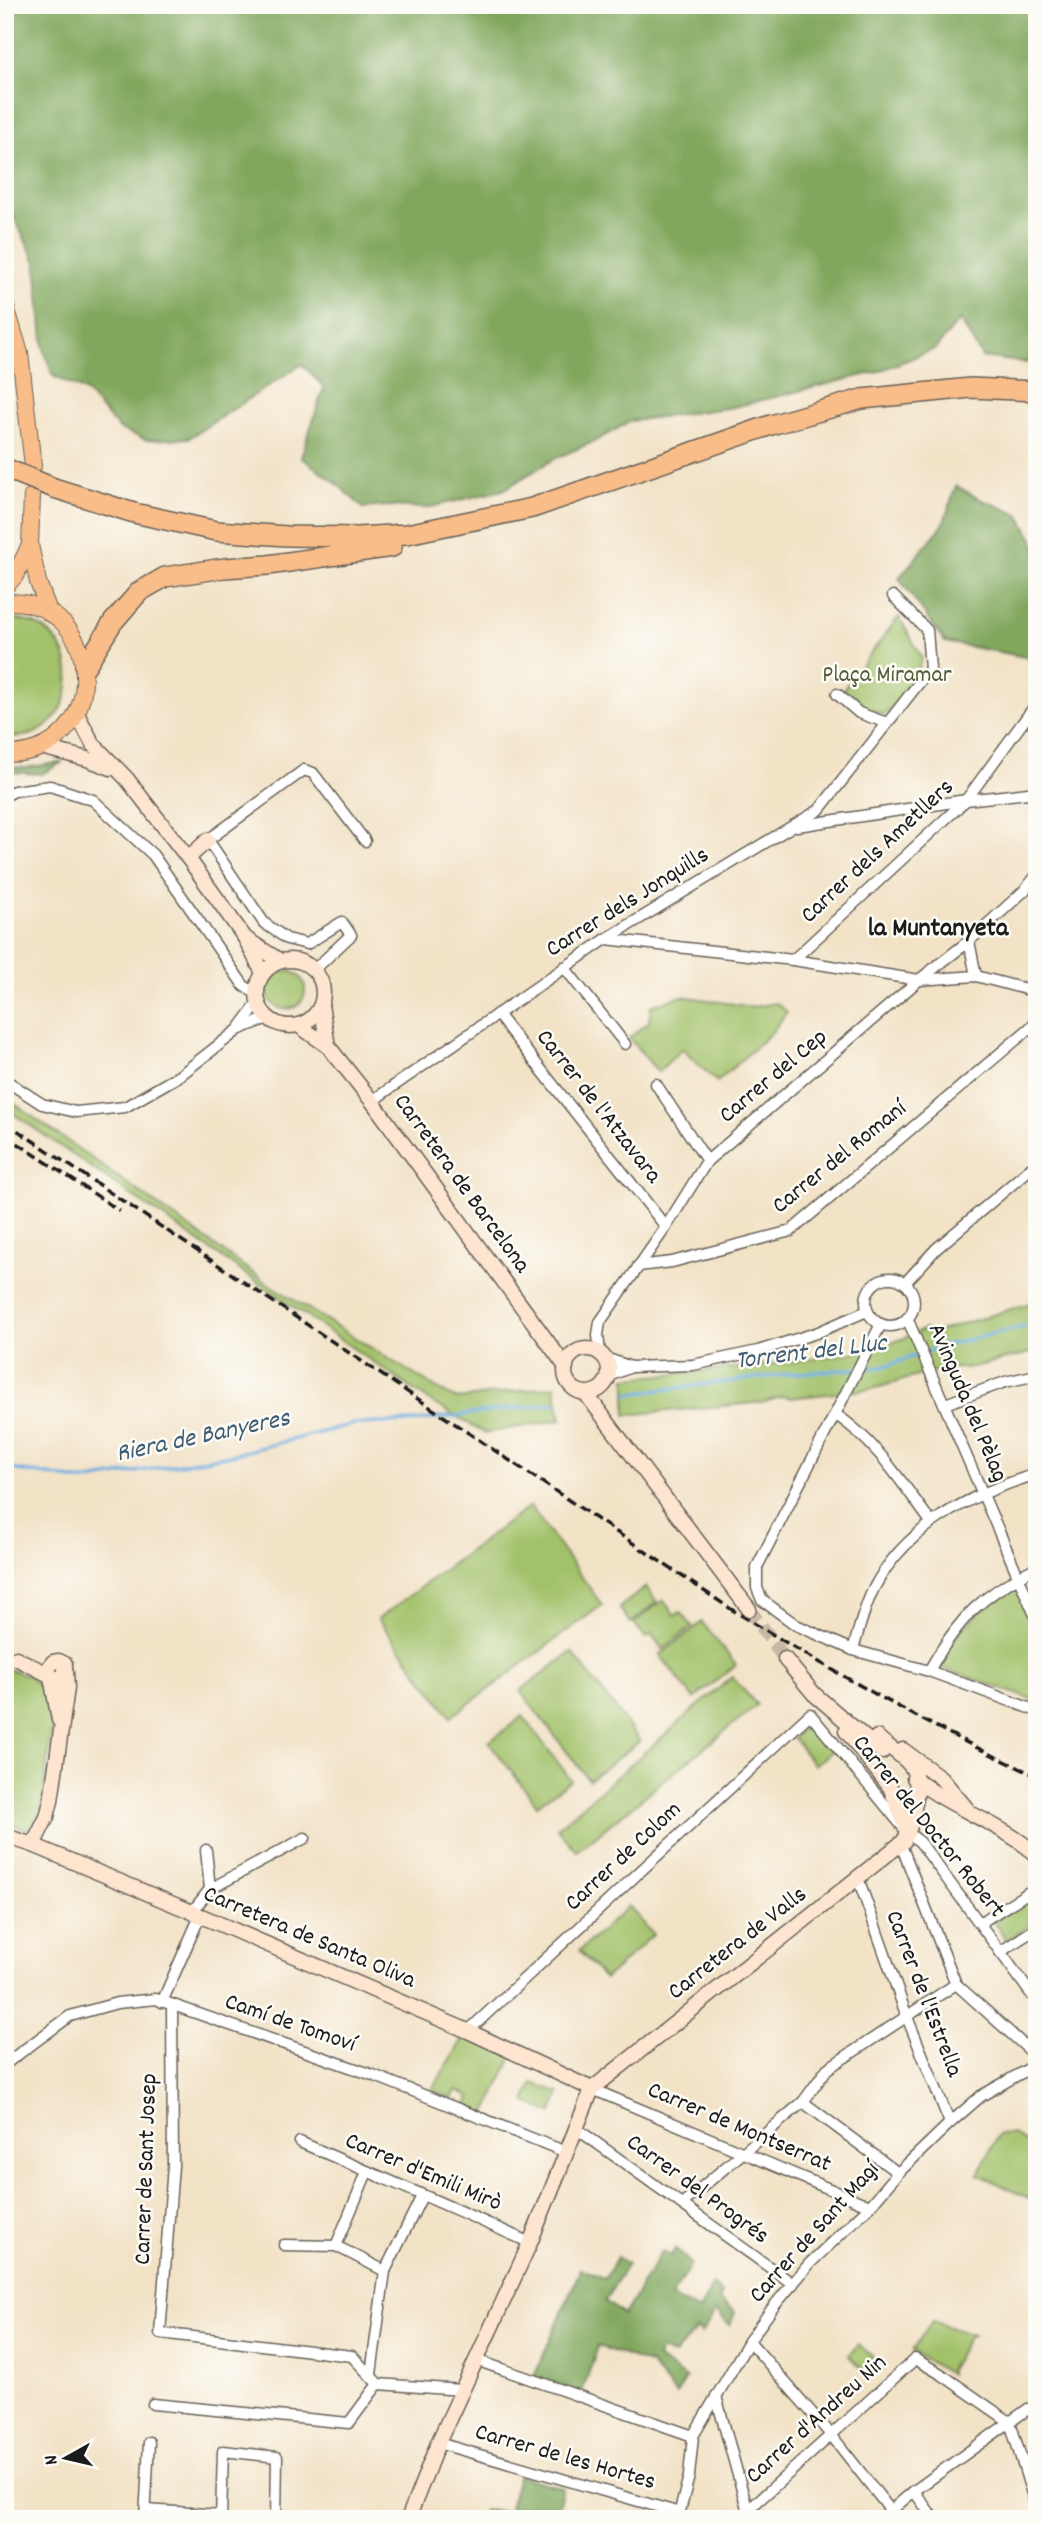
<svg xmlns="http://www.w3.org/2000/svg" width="1042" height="2524" font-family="Dekko,sans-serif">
  <rect width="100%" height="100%" fill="#fdfcf7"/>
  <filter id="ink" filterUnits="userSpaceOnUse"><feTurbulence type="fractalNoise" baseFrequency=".0143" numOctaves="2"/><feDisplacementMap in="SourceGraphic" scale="14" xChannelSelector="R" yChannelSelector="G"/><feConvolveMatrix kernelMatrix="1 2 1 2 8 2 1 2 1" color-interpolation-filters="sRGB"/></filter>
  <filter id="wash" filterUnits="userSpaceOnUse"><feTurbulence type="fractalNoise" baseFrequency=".00686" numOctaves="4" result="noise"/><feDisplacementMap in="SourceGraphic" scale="28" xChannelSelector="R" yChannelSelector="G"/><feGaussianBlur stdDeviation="1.57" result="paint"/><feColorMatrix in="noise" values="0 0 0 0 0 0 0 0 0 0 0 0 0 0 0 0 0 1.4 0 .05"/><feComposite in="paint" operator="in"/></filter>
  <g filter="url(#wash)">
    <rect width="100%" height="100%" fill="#f2e2c6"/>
    <!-- green -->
    <g fill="#a2c169" stroke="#5f6e42" stroke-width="2">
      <path d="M899 617 922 658 910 691 884 715 866 708 841 692Z"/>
      <path d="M5 619C95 617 84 747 5 736Z"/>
      <circle cx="286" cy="990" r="19"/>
      <path d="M682 996 752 1007 776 1003 787 1012 772 1032 717 1082 682 1049 658 1072 629 1038 649 1022 651 1006Z"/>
      <path d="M5 1097 270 1285 439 1390 457 1399 555 1386 561 1420 485 1433 431 1402 5 1108Z"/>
      <path d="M1037 1301V1343L1033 1344 1034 1352 974 1367 942 1369 872 1389 790 1398 783 1396 765 1402 626 1415V1378C677 1374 729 1369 780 1363 830 1357 880 1352 925 1329L930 1334Z"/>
      <path d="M530 1506 602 1605 451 1717 378 1619Z"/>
      <path d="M1015 1584 1037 1636V1701L938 1667C954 1631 984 1606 1015 1584Z"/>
      <path d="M646 1587 657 1602 631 1623 619 1608Z"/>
      <path d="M663 1600 675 1615 681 1612 692 1626 663 1649 651 1634 646 1638 634 1623Z"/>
      <path d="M702 1622 736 1665 694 1699 660 1655Z"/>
      <path d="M572 1652 640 1741 589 1780 520 1691Z"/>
      <path d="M5 1668 29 1676 47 1694 53 1722 41 1810 30 1831 5 1822Z"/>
      <path d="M732 1677 757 1705 577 1851 557 1828Z"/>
      <path d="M523 1716 571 1780 537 1805 489 1742Z"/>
      <path d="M804 1727 816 1728 834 1750 814 1765 793 1738Z"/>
      <path d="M1037 1892V1921L1007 1941 994 1921Z"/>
      <path d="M629 1906 653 1935 605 1979 579 1951Z"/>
      <path d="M468 2031 516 2048 486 2114 467 2106 470 2096 456 2090 452 2099 432 2090Z"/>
      <path d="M533 2083 560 2093 552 2113 525 2102Z"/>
      <path d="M1013 2134 1037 2150V2202L978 2174 998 2135Z"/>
      <path d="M932 2321 973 2335 969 2336 949 2370V2374L912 2351Z"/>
      <path d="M858 2344 878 2361 866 2373 849 2356Z"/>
    </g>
    <!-- forest -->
    <g fill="#81a75d" stroke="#4e623c" stroke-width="2">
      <path d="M5 5H1037V364L982 357 960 320 935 349 877 372 734 407 631 421 595 441 554 459 503 490 426 508 389 506 363 508 335 482 301 457 324 387 302 364 189 438 147 440 119 429 85 391 53 376 44 350 36 262 5 199V154L11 139 5 124Z"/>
      <path d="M956 486 980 499 1019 514 1037 547V659L945 642 899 578 943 525Z"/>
      <path d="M63 762 42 774 5 772V766L25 768Z"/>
      <path d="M675 2248 691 2264 671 2297 699 2311 713 2284 722 2294 719 2300 735 2312 730 2326 716 2311 701 2334 697 2329 674 2355 661 2350 657 2358 686 2378 676 2395 650 2364 598 2346 582 2392 534 2377 581 2268 605 2279 617 2257 627 2264 605 2301 624 2315 662 2251 671 2256Z"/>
      <path d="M518 2476 563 2488 555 2519H481L484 2510 508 2512Z"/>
    </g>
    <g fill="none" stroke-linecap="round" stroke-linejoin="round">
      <!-- stream -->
      <g stroke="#6bacdf" stroke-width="3.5">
        <path d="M628 1394 798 1373 883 1367 946 1345 1037 1324"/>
        <path d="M5 1468 84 1481 231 1455 354 1424 409 1422 557 1403"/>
      </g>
    </g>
  </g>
  <g filter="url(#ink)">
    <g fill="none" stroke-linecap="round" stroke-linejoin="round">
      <!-- secondary-tunnel -->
      <path stroke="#c7baa4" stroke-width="14" stroke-dasharray="14 7" stroke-linecap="butt" d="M749 1609 785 1659"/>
      <defs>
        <g id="street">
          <path d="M837 694 859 713 887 723"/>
          <path d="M5 796 14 791 50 786 93 800 153 855 244 986 257 994"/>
          <path d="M797 826 966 800 1037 792"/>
          <path d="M606 939 793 960 919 980 976 976 1037 992"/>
          <path d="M969 941 976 976"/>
          <path d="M793 960 966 800 1037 703"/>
          <path d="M564 967 625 1044"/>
          <path d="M314 970 351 935 342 922 307 944 287 939 264 923 208 840 304 770 313 773 365 841"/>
          <path d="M497 1014 666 1227"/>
          <path d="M240 1029 268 1018"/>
          <path d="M5 1080 42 1104 76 1112 125 1107 179 1076 238 1030 258 1003"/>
          <path d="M656 1084 707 1161"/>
          <path d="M372 1101 606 939 819 810 930 669 927 630 893 596"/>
          <path d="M638 1266 672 1262 791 1231 1037 1022"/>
          <circle cx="890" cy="1302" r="24"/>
          <path d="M905 1283 936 1249 1037 1163"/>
          <path d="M907 1318 1037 1620"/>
          <path d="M881 1324 757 1567V1588L762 1600 796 1625 853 1650 929 1671 1037 1711"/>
          <path d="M600 1353 598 1335 600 1322 666 1227 707 1161 919 980 969 941 1024 891 1037 875"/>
          <path d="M605 1358 631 1367 693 1365 758 1351 816 1333 867 1311"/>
          <path d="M609 1376 631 1367"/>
          <path d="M945 1404 1005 1382 1037 1375"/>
          <path d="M835 1414C876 1441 902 1483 931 1522"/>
          <path d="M853 1650C859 1629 864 1607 874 1588 906 1526 973 1493 1037 1474"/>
          <path d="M929 1671C959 1617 982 1595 1037 1567"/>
          <path d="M901 1845 956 1984 1037 2057"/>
          <path d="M858 1878 907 2017 950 2123"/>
          <path d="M210 1889 305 1838"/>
          <path d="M192 1912 210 1889 206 1850"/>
          <path d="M980 1923 1037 1887"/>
          <path d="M1000 1952 1037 1928"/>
          <path d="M162 2002 200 1916"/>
          <path d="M172 2005 173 2166 160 2333 352 2356 378 2384 462 2390"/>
          <path d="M468 2031 810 1714 908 1833 920 1842 1037 2002"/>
          <path d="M5 2064 70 2016 117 2003 156 1999 373 2075 566 2152"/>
          <path d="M592 2089 870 2206"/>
          <path d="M803 2102 898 2173"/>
          <path d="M577 2129 793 2284"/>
          <path d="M300 2142C377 2176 454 2207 530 2243"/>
          <path d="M682 2204 803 2102 827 2069 956 1984"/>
          <path d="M284 2245 336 2246 385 2271"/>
          <path d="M336 2246 367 2172"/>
          <path d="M749 2341 832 2436 891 2511 893 2519"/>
          <path d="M476 2360 693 2436"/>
          <path d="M371 2374 385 2271 422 2196"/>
          <path d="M716 2396 750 2519"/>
          <path d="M153 2404 349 2423 378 2384"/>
          <path d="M1010 2422 1037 2510"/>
          <path d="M438 2443 680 2513"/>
          <path d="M914 2491 934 2519"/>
          <path d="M146 2510 221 2515"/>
          <path d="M747 2511 915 2359 941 2374 1010 2422"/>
          <path d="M145 2519 149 2442"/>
          <path d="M221 2519 223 2451 277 2457 276 2519"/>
          <path d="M678 2519 689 2476 693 2436 749 2341 774 2306 810 2263 870 2206 898 2173 950 2123 981 2096 1037 2064"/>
          <path d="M881 2519 914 2491 1028 2409 1037 2406"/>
        </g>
        <g id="secondary">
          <path d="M77 714 93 744 127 779 188 858 245 938 263 973"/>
          <path d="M41 747 87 759 111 768"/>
          <path d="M188 858 208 840"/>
          <path d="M246 939 280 961"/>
          <circle cx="290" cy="993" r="33"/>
          <path d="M321 1005 328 1046"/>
          <path d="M298 1025 328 1046 372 1101 566 1367"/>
          <circle cx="587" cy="1371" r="22"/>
          <path d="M586 1394 749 1609"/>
          <path d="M16 1658 57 1679 65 1675V1664L59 1661 53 1662 48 1669 49 1675"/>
          <path d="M785 1659 814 1694 882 1752"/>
          <path d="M51 1677 59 1720"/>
          <path d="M846 1731 890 1787 908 1832"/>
          <path d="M903 1750 941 1778 967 1809"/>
          <path d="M914 1778C952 1809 1001 1823 1037 1855"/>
          <path d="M5 1836 33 1845 192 1912 468 2031 592 2089"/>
          <path d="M33 1845 47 1817 51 1801 67 1688 66 1672"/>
          <path d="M592 2089 904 1841C910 1830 913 1815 915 1803 923 1762 903 1760 877 1737"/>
          <path d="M408 2519 438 2443 530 2243 592 2089"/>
        </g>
        <g id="primary">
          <path d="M5 303 20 353 33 466"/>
          <path d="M32 496 30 545 38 582 50 614"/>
          <path d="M5 587 15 576 30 545"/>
          <path d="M5 602C109 597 112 756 5 754"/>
        </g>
        <g id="highway">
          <path d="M54 488 134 513 216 531 287 536 357 537 407 534 532 508 771 425 862 399 971 388 1037 391"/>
          <path d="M85 667 113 622 139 592 165 577 224 568 268 565 392 547"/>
        </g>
      </defs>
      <!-- street casing -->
      <use href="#street" stroke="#676158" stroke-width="13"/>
      <!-- secondary casing -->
      <use href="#secondary" stroke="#676158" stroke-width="17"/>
      <!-- primary casing -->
      <use href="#primary" stroke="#676158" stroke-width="18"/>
      <!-- highway casing -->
      <use href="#highway" stroke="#676158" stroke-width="22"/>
      <!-- street -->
      <use href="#street" stroke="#fff" stroke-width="10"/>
      <!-- secondary -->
      <use href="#secondary" stroke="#fde5d0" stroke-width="14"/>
      <!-- primary -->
      <use href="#primary" stroke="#f9bd89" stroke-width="16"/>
      <!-- highway -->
      <use href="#highway" stroke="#f9bd89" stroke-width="19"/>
      <!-- rail -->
      <g stroke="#1c1c1c" stroke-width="3.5" stroke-dasharray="10 5" stroke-linecap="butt">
        <path d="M5 1122 731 1609C830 1670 931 1728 1037 1776"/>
        <path d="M5 1135 120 1211"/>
      </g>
      <defs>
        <path id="highway-bridge" d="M7 469 54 488"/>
      </defs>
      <!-- highway-bridge casing -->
      <use href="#highway-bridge" stroke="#676158" stroke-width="22" stroke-linecap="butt"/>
      <!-- highway-bridge -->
      <use href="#highway-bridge" stroke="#f9bd89" stroke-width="19"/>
    </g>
  </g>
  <g text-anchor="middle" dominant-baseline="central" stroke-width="5" stroke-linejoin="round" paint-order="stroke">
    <!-- park labels -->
    <g font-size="24" fill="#525e3b" stroke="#fdfcf7">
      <text x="887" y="676">Plaça Miramar</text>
    </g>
    <!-- street labels -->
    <g font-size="24" fill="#1c1c1c" stroke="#fdfcf7">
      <text transform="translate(878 852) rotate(-43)">Carrer dels Ametllers</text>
      <text transform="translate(628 903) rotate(-32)">Carrer dels Jonquills</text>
      <text transform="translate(774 1077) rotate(-40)">Carrer del Cep</text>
      <text transform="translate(598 1107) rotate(52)">Carrer de l'Atzavara</text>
      <text transform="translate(840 1158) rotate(-39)">Carrer del Romaní</text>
      <text transform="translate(461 1184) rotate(54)">Carretera de Barcelona</text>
      <text transform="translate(967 1403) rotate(67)">Avinguda del Pèlag</text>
      <text transform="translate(928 1827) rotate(51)">Carrer del Doctor Robert</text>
      <text transform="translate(624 1857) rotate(-43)">Carrer de Colom</text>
      <text transform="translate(309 1938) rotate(23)">Carretera de Santa Oliva</text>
      <text transform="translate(738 1944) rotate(-38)">Carretera de Valls</text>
      <text transform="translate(923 1994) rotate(69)">Carrer de l'Estrella</text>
      <text transform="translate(290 2024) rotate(19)">Camí de Tomoví</text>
      <text transform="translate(739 2128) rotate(23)">Carrer de Montserrat</text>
      <text transform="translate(147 2169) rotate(-88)">Carrer de Sant Josep</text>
      <text transform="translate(423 2173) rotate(23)">Carrer d'Emili Mirò</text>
      <text transform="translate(697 2190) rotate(36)">Carrer del Progrés</text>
      <text transform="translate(815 2233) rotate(-48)">Carrer de Sant Magí</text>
      <text transform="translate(817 2420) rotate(-42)">Carrer d'Andreu Nin</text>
      <text transform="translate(565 2458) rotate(16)">Carrer de les Hortes</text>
    </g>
    <!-- neighbourhood labels -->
    <g font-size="26" font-weight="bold" fill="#1c1c1c" stroke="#fdfcf7">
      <text x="938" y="929">la Muntanyeta</text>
    </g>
    <!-- water labels -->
    <g font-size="26" font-style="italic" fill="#405d74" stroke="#fdfcf7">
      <text transform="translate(811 1353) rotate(-7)">Torrent del Lluc</text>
      <text transform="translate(203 1437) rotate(-12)">Riera de Banyeres</text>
    </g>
  </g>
  <!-- margin -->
  <rect width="1042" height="2524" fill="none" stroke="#fdfcf7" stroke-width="28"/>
  <!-- north arrow -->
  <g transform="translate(66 2458) rotate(262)" stroke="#fdfcf7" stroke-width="5" paint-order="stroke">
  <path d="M0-5L12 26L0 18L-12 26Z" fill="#1c1c1c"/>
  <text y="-10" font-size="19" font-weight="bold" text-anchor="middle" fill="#1c1c1c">N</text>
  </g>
</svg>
